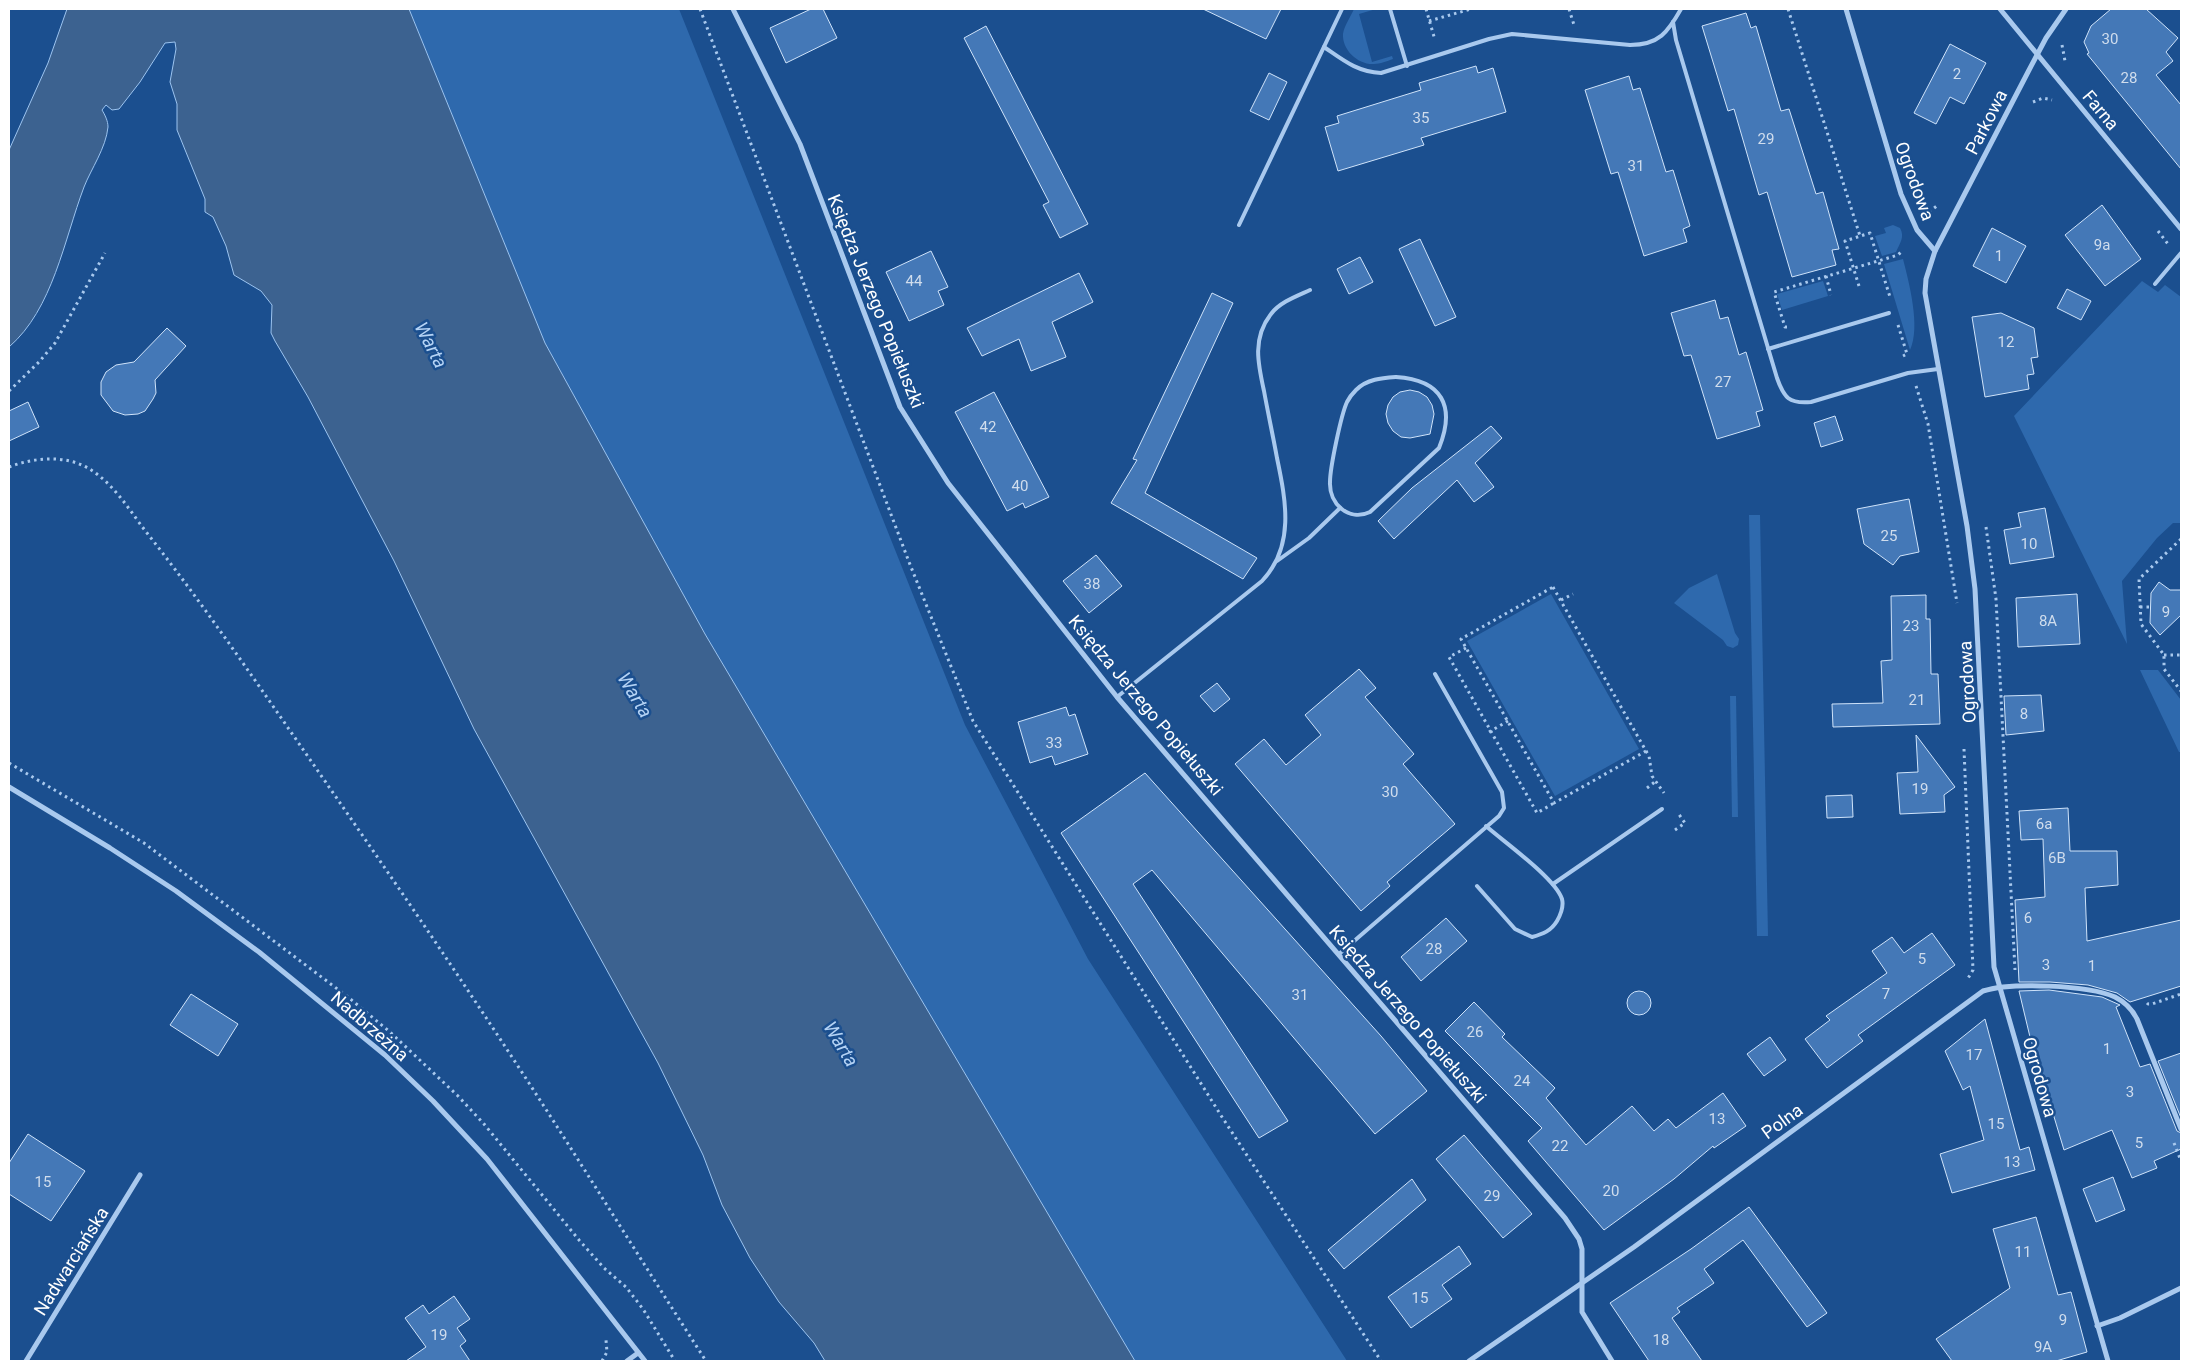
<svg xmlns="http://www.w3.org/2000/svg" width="2190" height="1370" font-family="Roboto,sans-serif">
  <rect width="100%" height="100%" fill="#1b4f8f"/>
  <!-- green -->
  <g fill="#2e69ad">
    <path d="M409 9H679L965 725 1088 959 1347 1361H1135L705 634 545 343Z"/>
    <path d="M1354 9H1376L1359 14 1372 62 1392 56 1393 59C1387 61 1380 64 1374 64 1358 65 1342 50 1343 34 1344 26 1351 16 1354 9Z"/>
    <path d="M1893 225 1900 228C1905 237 1900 243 1896 252L1882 256 1875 236 1886 233 1884 228Z"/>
    <path d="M1903 259C1909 283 1921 327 1910 350L1884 264Z"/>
    <path d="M1823 281 1828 296 1782 310 1777 294Z"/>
    <path d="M2142 281 2158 292 2165 285 2181 297V523H2173L2157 538 2122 581 2127 644 2014 416Z"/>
    <path d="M1749 515H1760L1768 936H1757Z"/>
    <path d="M1717 574 1735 633 1739 639 1738 645 1733 648 1727 646 1723 640 1674 603 1689 588Z"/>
    <path d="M1551 594 1639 749 1555 796 1467 641Z"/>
    <path d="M2140 670H2158L2181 700V752H2179Z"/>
    <path d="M1730 696H1736L1738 817H1732Z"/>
  </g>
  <!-- water -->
  <path fill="#3c6290" stroke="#9cc4f0" d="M67 9H409L545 343 705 634 1135 1361H825L814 1343 779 1302 750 1258 722 1205 703 1155 658 1063 474 729 394 561 308 397 275 341 271 333 272 305 261 291 234 275 226 246 213 217 205 212V199L177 130V104L170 82 176 49 175 42 165 43 140 82 119 109 112 110 106 105 102 110C105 115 108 121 108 127 106 148 91 169 84 187 64 240 53 309 9 347V150L48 63Z"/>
  <!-- building -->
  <g fill="#4478b7" stroke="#cfe3fa">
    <path d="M811 9H823L837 38 786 63 770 28Z"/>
    <path d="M1203 9H1281L1266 39Z"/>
    <path d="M2111 9H2146L2178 38 2166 52 2173 61 2156 75 2181 105V169L2087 54 2089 53 2084 42 2091 26Z"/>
    <path d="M1746 13 1751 28 1756 26 1781 111 1789 109 1816 194 1823 192 1839 249 1832 250 1836 265 1792 277 1767 192 1759 195 1734 109 1728 111 1702 26Z"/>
    <path d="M986 26 1088 224 1060 238 1043 205 1049 202 964 38Z"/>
    <path d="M1950 44 1986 63 1964 104 1950 97 1936 124 1914 113Z"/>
    <path d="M1476 66 1478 73 1493 68 1506 112 1421 138 1424 145 1338 171 1325 127 1339 123 1337 116 1421 90 1419 83Z"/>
    <path d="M1269 73 1287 82 1269 120 1250 111Z"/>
    <path d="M1629 76 1633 90 1640 88 1666 172 1673 170 1690 226 1683 229 1687 242 1644 256 1618 172 1611 174 1585 90Z"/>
    <path d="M2102 205 2141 259 2105 286 2065 235Z"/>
    <path d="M1992 228 2026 246 2006 283 1973 266Z"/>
    <path d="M1420 239 1456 317 1435 326 1399 249Z"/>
    <path d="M931 251 948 287 938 291 944 305 909 321 886 272Z"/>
    <path d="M1360 257 1373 282 1349 294 1337 269Z"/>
    <path d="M1079 273 1093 302 1052 322 1066 357 1031 371 1019 339 982 356 967 328Z"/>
    <path d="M2067 289 2091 301 2081 320 2057 308Z"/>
    <path d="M1212 293 1233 303 1145 493 1257 558 1243 579 1111 503 1137 460 1133 459Z"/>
    <path d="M1715 300 1720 319 1728 317 1739 355 1746 352 1763 410 1756 412 1760 426 1717 439 1691 355 1684 356 1671 313Z"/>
    <path d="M2001 313 2034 328 2038 357 2031 358 2034 374 2027 375 2029 389 1985 397 1972 317Z"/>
    <path d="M167 328 186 346 155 380 156 393 153 399 145 411 138 414 125 415 113 411 101 395V382L106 372 116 365 134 362Z"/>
    <path d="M1410 390 1419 392 1427 397 1432 405 1434 414 1430 434 1410 438 1401 437 1393 431 1388 423 1386 414 1388 405 1393 397 1400 392Z"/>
    <path d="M994 392 1049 497 1025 508 1023 503 1007 511 955 412Z"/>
    <path d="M28 402 39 427 9 441V411Z"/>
    <path d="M1835 416 1843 440 1821 447 1814 423Z"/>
    <path d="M1491 426 1502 438 1475 463 1494 487 1474 502 1457 480 1394 539 1378 521 1412 488Z"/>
    <path d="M1909 499 1919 552 1900 556 1893 565 1864 544 1857 509Z"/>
    <path d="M2045 508 2054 557 2010 564 2004 530 2021 527 2018 513Z"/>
    <path d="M1096 555 1122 586 1089 613 1063 581Z"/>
    <path d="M2159 582 2170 590H2181V615L2160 635 2150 623 2151 593Z"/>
    <path d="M2077 594 2080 644 2018 647 2016 598Z"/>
    <path d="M1926 595V619H1930L1931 674H1938L1940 724 1833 727 1832 704 1883 703 1881 661 1892 660 1891 596Z"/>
    <path d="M1359 669 1376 688 1365 697 1414 754 1403 764 1455 824 1387 882 1390 886 1361 911 1235 764 1264 739 1286 765 1321 735 1305 715Z"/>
    <path d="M1217 683 1230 699 1214 712 1200 696Z"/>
    <path d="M2041 695 2044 731 2006 735 2004 696Z"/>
    <path d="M1066 707 1069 716 1075 714 1088 754 1055 765 1052 756 1030 763 1018 722Z"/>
    <path d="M1916 735 1955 787 1944 795 1945 812 1900 814 1897 773 1918 772Z"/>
    <path d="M1145 773 1381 1036 1427 1091 1375 1134 1152 870 1133 884 1288 1121 1259 1138 1061 833Z"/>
    <path d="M1852 795 1853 817 1827 818 1826 796Z"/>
    <path d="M2068 808 2070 851H2117L2118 885 2085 888 2087 941 2181 920V986L2130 1002 2117 993 2088 985 2050 982H2019L2015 900 2045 897 2043 839 2021 840 2019 811Z"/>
    <path d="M1446 918 1467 941 1421 981 1401 957Z"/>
    <path d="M1932 933 1955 965 1858 1035 1863 1041 1827 1068 1805 1039 1830 1020 1826 1016 1887 973 1872 951 1892 937 1904 953Z"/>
    <path d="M2049 990 2102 997 2120 1005 2116 1007 2140 1067 2150 1064 2177 1131 2181 1133V1149L2154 1161 2157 1168 2132 1178 2112 1130 2064 1150 2030 1037 2019 991Z"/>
    <circle cx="1639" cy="1003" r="12"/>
    <path d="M191 994 238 1024 218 1056 170 1025Z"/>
    <path d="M1474 1002 1505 1034 1502 1037 1555 1088 1546 1098 1586 1145 1632 1106 1654 1131 1668 1119 1676 1128 1723 1093 1746 1126 1714 1148 1713 1146 1674 1179 1604 1230 1528 1141 1542 1128 1445 1031Z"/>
    <path d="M1985 1019 2020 1150 2029 1147 2035 1170 1952 1193 1940 1154 1984 1140 1970 1086 1963 1090 1945 1051Z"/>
    <path d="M1770 1037 1786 1060 1764 1076 1747 1054Z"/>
    <path d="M2181 1053V1118L2158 1061Z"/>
    <path d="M28 1134 85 1171 51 1221 9 1194V1163Z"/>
    <path d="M1464 1135 1532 1214 1503 1238 1436 1159Z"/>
    <path d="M2113 1177 2125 1210 2096 1222 2083 1189Z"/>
    <path d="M1412 1179 1426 1200 1344 1269 1328 1250Z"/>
    <path d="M1749 1207 1827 1313 1807 1327 1743 1240 1704 1269 1714 1283 1677 1308 1680 1312 1672 1318 1702 1361H1649L1610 1303 1691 1249Z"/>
    <path d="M2036 1217 2058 1295 2071 1292 2087 1352 2056 1361H1952L1936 1339 2010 1288 1993 1229Z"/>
    <path d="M1459 1246 1471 1264 1442 1285 1452 1299 1411 1328 1388 1297Z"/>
    <path d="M454 1296 470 1319 457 1328 466 1341 460 1346 470 1361H406L426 1347 405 1318 423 1305 429 1314Z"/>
  </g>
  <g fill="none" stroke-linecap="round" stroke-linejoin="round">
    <!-- path -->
    <g stroke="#a9c9ee" stroke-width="3" stroke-dasharray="2.5 4" stroke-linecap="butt">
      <path d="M700 9 909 562 973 721 1222 1117 1381 1361"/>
      <path d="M1426 9 1435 40"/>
      <path d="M1569 9 1574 25"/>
      <path d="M1788 9 1860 236"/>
      <path d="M1429 21 1471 9"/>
      <path d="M2062 45 2065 61"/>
      <path d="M2033 102 2043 98 2052 100"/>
      <path d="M1929 212 1938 205"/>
      <path d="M2158 231 2168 244"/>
      <path d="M1826 276 1831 295"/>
      <path d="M1859 286 1845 241 1870 233 1890 297"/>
      <path d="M1898 325 1907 354 1903 356"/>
      <path d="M1787 327H1785L1774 292 1898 255 1903 250"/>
      <path d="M1916 386 1928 424 1957 603"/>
      <path d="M9 391 39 362 55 343 105 253"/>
      <path d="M9 467C38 456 73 454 98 475 118 490 132 514 147 533 192 590 234 650 275 709 354 823 434 938 510 1054 577 1156 640 1259 706 1361"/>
      <path d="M1986 527 1996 599 2015 970"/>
      <path d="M2181 539 2139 579 2141 624 2164 655V669L2181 691"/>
      <path d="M1553 587 1646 751 1554 803 1461 639Z"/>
      <path d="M1561 600 1573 594"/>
      <path d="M2140 607H2150"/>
      <path d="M1466 648 1449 657 1537 813 1554 803"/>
      <path d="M2164 655H2181"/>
      <path d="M1489 732 1508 721"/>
      <path d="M1964 749 1973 970 1967 980"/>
      <path d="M1646 751 1649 756 1652 776 1664 793"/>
      <path d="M9 763 144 843 348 997 390 1032 458 1096 484 1124 579 1240 604 1268 626 1287 643 1309 675 1361"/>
      <path d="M1647 788 1656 781"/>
      <path d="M1675 830 1685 823 1678 813"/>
      <path d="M2147 1003 2148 1004H2152L2181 994"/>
      <path d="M2174 1143 2181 1161"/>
      <path d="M602 1361 607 1352 606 1340"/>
    </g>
    <!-- service -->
    <g stroke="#a9c9ee" stroke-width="4">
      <path d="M1390 9 1407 66"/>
      <path d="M1673 22 1676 40 1777 378C1784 398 1789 404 1811 402L1908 373 1938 369"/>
      <path d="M1324 47C1343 60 1357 72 1381 73L1489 39 1512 34 1630 45C1659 45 1668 32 1681 9"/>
      <path d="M1239 225 1342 9"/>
      <path d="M2155 284 2181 253"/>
      <path d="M1768 349 1889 313"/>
      <path d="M1396 377C1442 380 1456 406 1439 448L1370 512C1349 522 1329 504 1330 482 1330 468 1341 415 1347 402 1349 398 1353 393 1356 390 1367 379 1382 378 1396 377Z"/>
      <path d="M1277 561 1309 538 1340 508"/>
      <path d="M1117 697 1262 581C1295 546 1286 501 1277 458 1273 436 1268 413 1264 391 1258 364 1252 338 1271 314 1280 302 1297 296 1310 290"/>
      <path d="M1553 884 1662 809"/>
      <path d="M1477 886 1515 929 1532 937C1543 934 1551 931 1557 921 1561 914 1564 907 1562 899 1555 878 1504 842 1486 826"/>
      <path d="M1339 954 1499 816 1504 808 1502 792 1435 674"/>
    </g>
    <!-- minor -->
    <g stroke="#a9c9ee" stroke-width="5">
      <path d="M733 9 800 144 900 407 948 483 1117 697 1565 1218 1579 1239 1582 1249V1312L1612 1361"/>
      <path d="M1846 9 1901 194 1917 230 1935 251 1926 279 1925 293 1967 526 1975 589 1994 967 2108 1361"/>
      <path d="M2000 9 2181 229"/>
      <path d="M1935 251 2028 72 2046 38 2066 9"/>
      <path d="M9 787 110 848 176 891 259 952 385 1055 433 1101 487 1159 645 1361"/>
      <path d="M2097 1326 2120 1318 2181 1288"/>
      <path d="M26 1361 140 1175"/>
      <path d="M627 1361 638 1353"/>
      <path d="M1469 1361 1634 1247 1983 991C2011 982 2088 985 2115 997 2125 1002 2132 1009 2137 1019L2181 1129"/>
    </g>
  </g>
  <g text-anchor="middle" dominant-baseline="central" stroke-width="5" stroke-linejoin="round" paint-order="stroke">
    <!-- number labels -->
    <g font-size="15" fill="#d0dded">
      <text x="2110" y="39">30</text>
      <text x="1957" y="74">2</text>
      <text x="2129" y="78">28</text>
      <text x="1421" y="118">35</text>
      <text x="1766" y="139">29</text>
      <text x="1636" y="166">31</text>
      <text x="2102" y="245">9a</text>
      <text x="1999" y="256">1</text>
      <text x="914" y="281">44</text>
      <text x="2006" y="342">12</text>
      <text x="1723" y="382">27</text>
      <text x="988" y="427">42</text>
      <text x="1020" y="486">40</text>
      <text x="1889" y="536">25</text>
      <text x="2029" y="544">10</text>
      <text x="1092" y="584">38</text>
      <text x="2166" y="612">9</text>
      <text x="2048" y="621">8A</text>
      <text x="1911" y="626">23</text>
      <text x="1917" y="700">21</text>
      <text x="2024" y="714">8</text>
      <text x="1054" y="743">33</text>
      <text x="1920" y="789">19</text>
      <text x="1390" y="792">30</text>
      <text x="2044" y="824">6a</text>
      <text x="2057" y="858">6B</text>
      <text x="2028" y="918">6</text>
      <text x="1434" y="949">28</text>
      <text x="1922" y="959">5</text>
      <text x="2046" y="965">3</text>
      <text x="2092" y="966">1</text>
      <text x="1886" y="994">7</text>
      <text x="1300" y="995">31</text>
      <text x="1475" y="1032">26</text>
      <text x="2107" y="1049">1</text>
      <text x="1974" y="1055">17</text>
      <text x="1522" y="1081">24</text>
      <text x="2130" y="1092">3</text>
      <text x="1717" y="1119">13</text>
      <text x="1996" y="1124">15</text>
      <text x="2139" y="1143">5</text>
      <text x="1560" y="1146">22</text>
      <text x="2012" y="1162">13</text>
      <text x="43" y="1182">15</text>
      <text x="1611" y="1191">20</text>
      <text x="1492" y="1196">29</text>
      <text x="2023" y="1252">11</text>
      <text x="1420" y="1298">15</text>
      <text x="2063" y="1320">9</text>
      <text x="439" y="1335">19</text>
      <text x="1661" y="1340">18</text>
      <text x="2043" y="1347">9A</text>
    </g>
    <!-- street labels -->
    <g font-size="18" fill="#fff" stroke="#1b4f8f">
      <text transform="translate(2101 110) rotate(50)">Farna</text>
      <text transform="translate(1986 122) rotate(-63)">Parkowa</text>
      <text transform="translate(1915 181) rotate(70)">Ogrodowa</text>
      <text transform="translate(876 301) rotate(68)">Księdza Jerzego Popiełuszki</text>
      <text transform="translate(1967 682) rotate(-93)">Ogrodowa</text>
      <text transform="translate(1146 705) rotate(50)">Księdza Jerzego Popiełuszki</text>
      <text transform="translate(1408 1014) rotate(49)">Księdza Jerzego Popiełuszki</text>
      <text transform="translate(370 1026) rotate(41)">Nadbrzeżna</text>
      <text transform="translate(2040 1077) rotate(74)">Ogrodowa</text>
      <text transform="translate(1782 1121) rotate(-36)">Polna</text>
      <text transform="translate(71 1261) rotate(-58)">Nadwarciańska</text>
    </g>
    <!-- water labels -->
    <g font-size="19" font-style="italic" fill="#b5d3f5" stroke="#1b4f8f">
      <text transform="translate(431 345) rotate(63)">Warta</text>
      <text transform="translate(635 695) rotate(59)">Warta</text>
      <text transform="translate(841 1044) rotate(59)">Warta</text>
    </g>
  </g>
  <!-- border -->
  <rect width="2190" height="1370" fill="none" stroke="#ffffff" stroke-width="20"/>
</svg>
